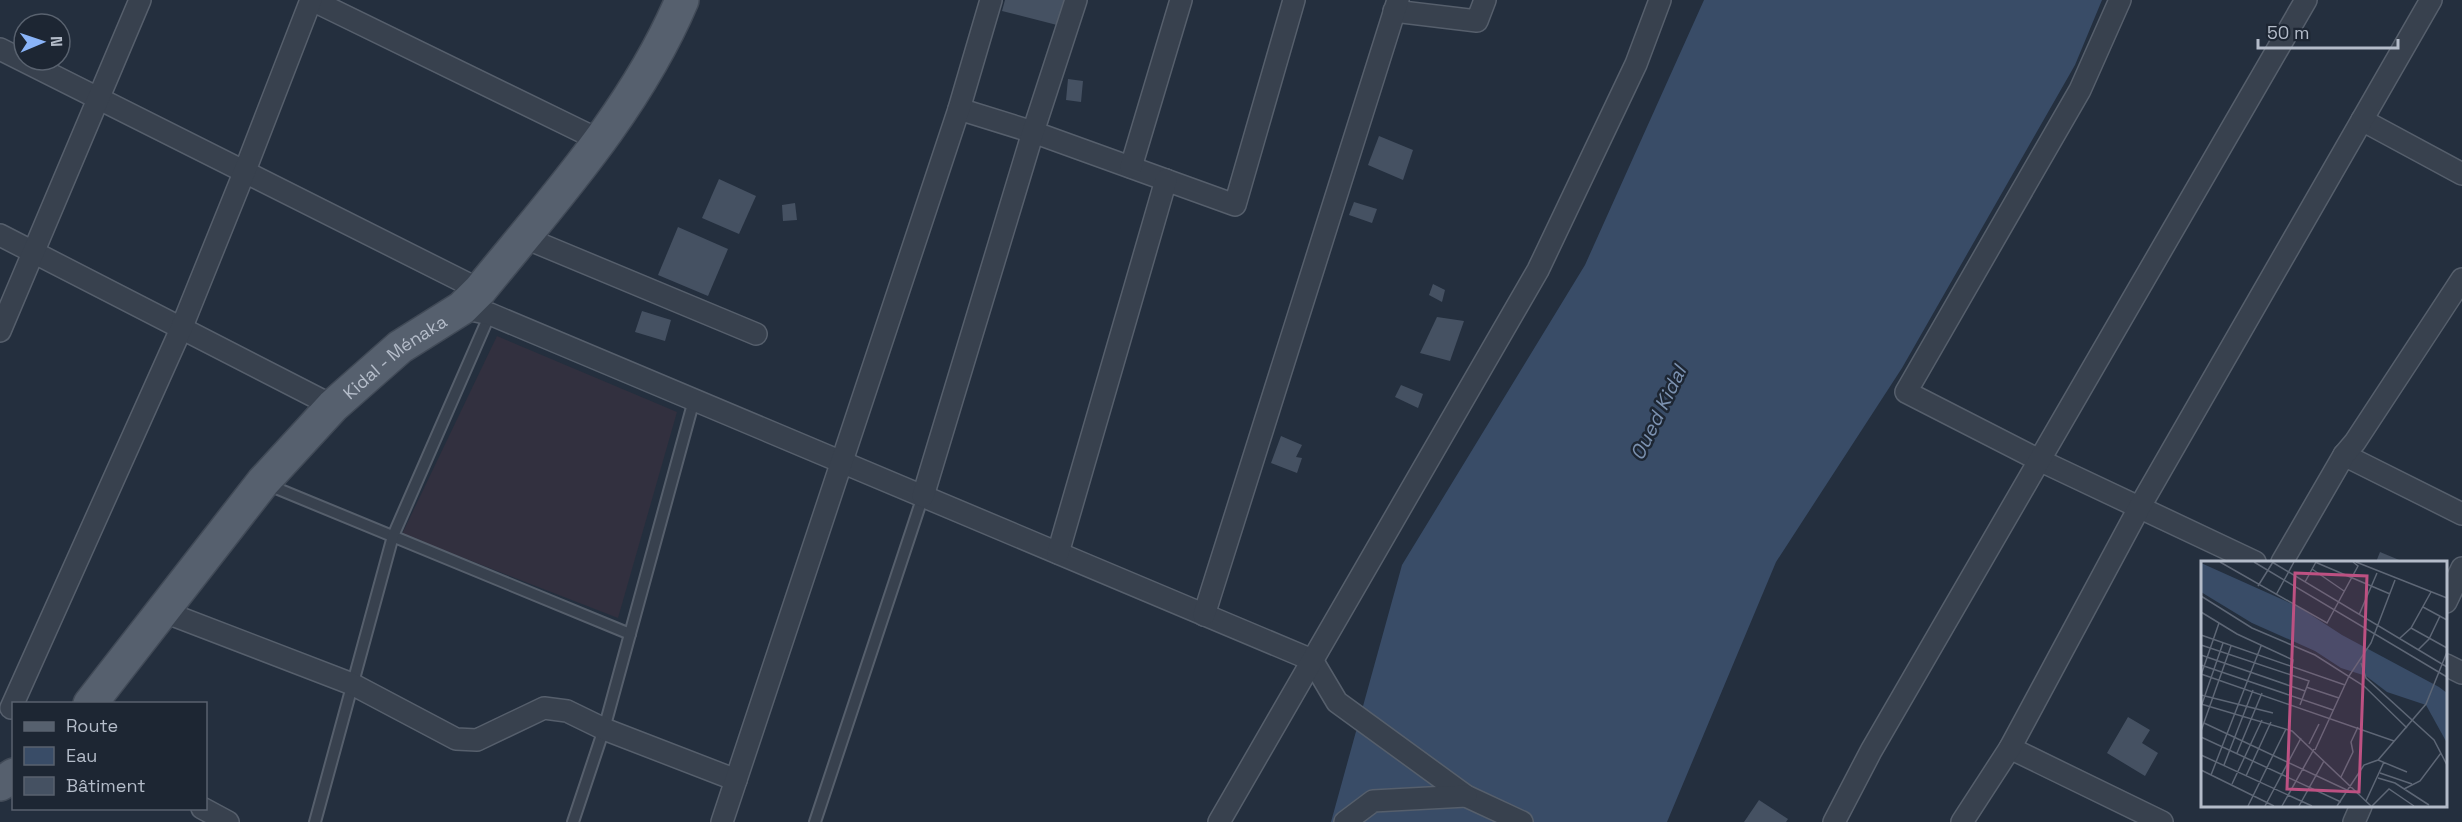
<svg xmlns="http://www.w3.org/2000/svg" width="2462" height="822" font-family="'Space Grotesk',sans-serif">
  <rect width="100%" height="100%" fill="#242f3e"/>
  <!-- medical -->
  <path fill="#32303f" d="M497 336 677 412 618 618 402 534Z"/>
  <!-- water -->
  <path fill="#394c67" d="M1704 0H2102L2075 65 1902 368 1776 562 1667 822H1331L1402 565 1585 265Z"/>
  <!-- building -->
  <g fill="#455162">
    <path d="M1005 0H1064L1057 25 1002 11Z"/>
    <path d="M1068 79 1083 81 1081 102 1066 100Z"/>
    <path d="M1379 136 1413 150 1403 180 1368 165Z"/>
    <path d="M719 179 756 196 739 234 702 218Z"/>
    <path d="M1354 202 1377 209 1372 223 1349 215Z"/>
    <path d="M795 203 797 220 783 221 782 205Z"/>
    <path d="M678 227 728 249 708 296 658 275Z"/>
    <path d="M1433 284 1445 290 1442 302 1429 295Z"/>
    <path d="M642 311 671 320 665 341 635 332Z"/>
    <path d="M1437 317 1464 321 1450 361 1420 353Z"/>
    <path d="M1401 385 1423 394 1418 408 1395 397Z"/>
    <path d="M1281 436 1302 445 1296 457 1302 458 1297 473 1271 463Z"/>
    <path d="M2380 552 2404 562H2376Z"/>
    <path d="M2128 717 2150 730 2142 743 2158 753 2145 776 2107 753Z"/>
    <path d="M1759 800 1788 819 1786 822H1744Z"/>
  </g>
  <g fill="none" stroke-linecap="round" stroke-linejoin="round">
    <defs>
      <g id="service">
        <path d="M266 484 630 634"/>
        <path d="M315 822 393 536 490 314"/>
        <path d="M573 822 604 729 694 400"/>
        <path d="M815 822 923 496"/>
      </g>
      <g id="minor">
        <path d="M312 0 601 141"/>
        <path d="M2120 0 2080 90 1906 392 2039 460 2255 562"/>
        <path d="M1394 11 1477 21 1485 0"/>
        <path d="M0 49 480 290"/>
        <path d="M959 109 1033 132 1235 205 1294 0"/>
        <path d="M2362 120 2462 174"/>
        <path d="M1131 167 1181 0"/>
        <path d="M0 235 333 406"/>
        <path d="M523 237 756 334"/>
        <path d="M462 308 490 314 1312 660 1337 702 1466 796 1522 822"/>
        <path d="M0 331 140 0"/>
        <path d="M2344 455 2462 514"/>
        <path d="M923 496 1033 132 1076 0"/>
        <path d="M1058 553 1166 180"/>
        <path d="M2282 562 2344 455 2355 442 2462 279"/>
        <path d="M2446 602 2462 568"/>
        <path d="M162 611 352 684 456 739 477 740 544 708 567 711 604 729 736 780"/>
        <path d="M1204 615 1398 0"/>
        <path d="M2446 665 2462 673"/>
        <path d="M11 708 181 329 244 173 311 0"/>
        <path d="M2010 748 2162 822"/>
        <path d="M202 808 228 822"/>
        <path d="M722 822 959 109 991 0"/>
        <path d="M1219 822 1538 270 1636 64 1660 0"/>
        <path d="M1345 822 1373 801 1466 796"/>
        <path d="M1834 822 1871 751 2306 0"/>
        <path d="M1962 822 2010 748 2139 508 2431 0"/>
        <path d="M2354 822 2361 806"/>
      </g>
      <g id="primary">
        <path id="s1" d="M90 704 263 482 333 406 400 347 462 308 480 290C554 199 636 109 682 0"/>
        <path d="M0 784 14 775"/>
      </g>
    </defs>
    <!-- service casing -->
    <use href="#service" stroke="#565f6c" stroke-width="14"/>
    <!-- minor casing -->
    <use href="#minor" stroke="#565f6c" stroke-width="24"/>
    <!-- primary casing -->
    <use href="#primary" stroke="#414a57" stroke-width="36"/>
    <!-- service -->
    <use href="#service" stroke="#38414e" stroke-width="10"/>
    <!-- minor -->
    <use href="#minor" stroke="#38414e" stroke-width="21"/>
    <!-- primary -->
    <use href="#primary" stroke="#56606e" stroke-width="33"/>
  </g>
  <g text-anchor="middle" dominant-baseline="central" stroke-width="5" stroke-linejoin="round" paint-order="stroke">
    <!-- street labels -->
    <g font-size="18" fill="#b4bcc9" stroke="#1d2633">
      <text stroke="none"><textPath href="#s1" startOffset="464">Kidal - Ménaka</textPath></text>
    </g>
    <!-- water labels -->
    <g font-size="20" font-style="italic" fill="#7c92b1" stroke="#1d2633">
      <text transform="translate(1658 413) rotate(-64)">Oued Kidal</text>
    </g>
  </g>
  <!-- overview -->
  <g transform="translate(2201 561)">
    <rect width="246" height="246" fill="#242f3e"/>
    <path d="M0 2 98 46 141 74 238 126 246 132V182L225 144 186 131 165 115 140 107 114 90 51 62 0 31Z" fill="#394c67"/>
    <path fill="none" stroke="#5e6776" stroke-width="1.5" d="M19 1 126 62 157 5 152 1M53 1 246 116M71 1 246 106M114 1 189 33M155 1 246 37M111 8 143 30M104 21 115 1M57 25 72 1M75 34 93 1M0 35 51 67 114 94 163 125 206 167M222 46 246 59M0 51 36 73 92 99 91 106M158 54 176 12M210 67 246 87M0 74 144 124M199 77 210 67 230 31M0 84 108 120 99 144M217 89 228 78 239 55M0 94 104 130M160 102 165 117 233 179 246 204M0 104 132 149M0 113 193 180M0 114 18 62M105 126 138 137M0 134 72 152M0 143 91 170 170 245M1 143 22 82M3 162 148 230M0 170 30 85M0 176 140 241M108 183 118 163M114 189 148 115 170 82 194 19M36 192 61 132M0 194 111 245M177 199 206 211M23 204 52 129M0 209 73 245M179 212 211 223M10 214 60 85M45 215 70 161M140 216 152 191 150 181 157 166M177 217 194 222 228 244M31 223 61 159M203 228 219 220 240 192M165 240 183 201M47 245 85 168M64 245 100 177M81 245 113 188M98 245 123 200M136 245 163 204 177 199 225 143 246 91M171 245 188 228 213 245"/>
    <path fill="#bd5182" fill-opacity="0.15" stroke="#bd5182" stroke-width="3" d="M94 12 166 15 158 231 86 228Z"/>
    <rect width="246" height="246" fill="none" stroke="#b4bcc9" stroke-width="3"/>
  </g>
  <!-- legend -->
  <rect x="12" y="702" width="195" height="108" fill="#1d2633" stroke="#59626f" stroke-width="1.5"/>
  <rect x="24" y="722" width="30" height="9" fill="#56606e" stroke="#59626f" stroke-width="1.5"/>
  <text x="66" y="732" font-size="18" fill="#b4bcc9">Route</text>
  <rect x="24" y="747" width="30" height="18" fill="#394c67" stroke="#59626f" stroke-width="1.5"/>
  <text x="66" y="762" font-size="18" fill="#b4bcc9">Eau</text>
  <rect x="24" y="777" width="30" height="18" fill="#455162" stroke="#59626f" stroke-width="1.5"/>
  <text x="66" y="792" font-size="18" fill="#b4bcc9">Bâtiment</text>
  <!-- north arrow -->
  <g transform="translate(42 42) rotate(88)"><circle r="28" fill="#1d2633" stroke="#59626f" stroke-width="1.5"/>
  <path d="M0-4.5L10 22L0 15L-10 22Z" fill="#8ab4f8"/>
  <text y="-9" font-size="16" font-weight="bold" text-anchor="middle" fill="#b4bcc9">N</text>
  </g>
  <!-- scale -->
  <path d="M2258 39v9h140v-9" fill="none" stroke="#b4bcc9" stroke-width="3"/>
  <text x="2267" y="39" font-size="18" fill="#b4bcc9" stroke="#1d2633" stroke-width="4.5" paint-order="stroke">50 m</text>
</svg>
